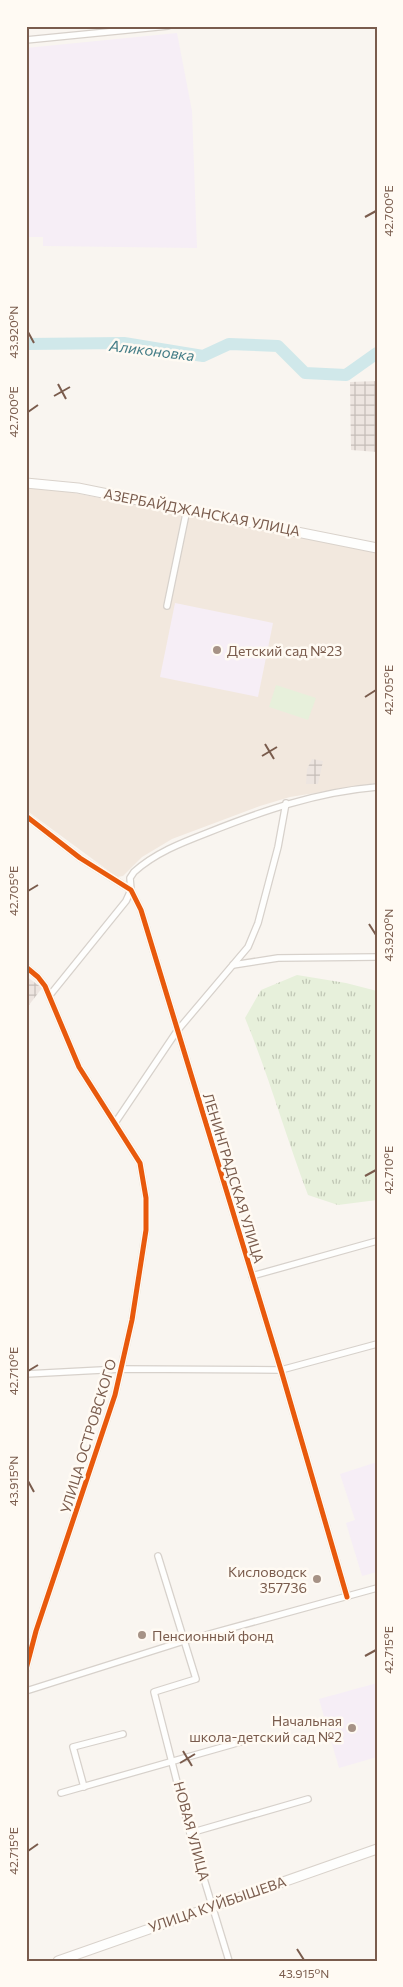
<svg xmlns="http://www.w3.org/2000/svg" width="403" height="1987" font-family="Commissioner,sans-serif">
  <defs>
    <pattern id="industrial-grid" width="8" height="8" patternUnits="userSpaceOnUse" patternTransform="scale(1.25)"><rect width="8" height="8" fill="#ede5e0"/><path d="M0 4h8M4 0v8" fill="none" stroke="#c5bdb8"/></pattern>
    <pattern id="grass-tufts" width="24" height="20" patternUnits="userSpaceOnUse" patternTransform="scale(1.25)"><rect width="24" height="20" fill="#e7f0db"/><path d="M3 7l-1-3M5 7V3M7 7l1-3M15 17l-1-3M17 17v-4M19 17l1-3" fill="none" stroke="#c0c6b4"/></pattern>
  </defs>
  <rect width="100%" height="100%" fill="#f9f5f0"/>
  <!-- residential -->
  <path fill="#f2e8de" d="M44 487 377 553V783L290 797 260 806 172 839 142 857 123 876 117 877 26 810V489Z"/>
  <!-- industrial -->
  <g fill="url(#industrial-grid)">
    <path d="M377 381V452L351 450 350 382Z"/>
    <path d="M312 759 323 761 318 784H306L307 769Z"/>
    <path d="M26 976 42 988 26 1009Z"/>
  </g>
  <!-- education -->
  <g fill="#f6eef6">
    <path d="M177 33 192 111 197 248 43 246V237H26V48Z"/>
    <path d="M175 603 273 623 258 697 160 677Z"/>
    <path d="M377 1462V1572L362 1576 346 1523 355 1520 340 1474Z"/>
    <path d="M377 1683V1757L339 1768 319 1699Z"/>
  </g>
  <!-- grass -->
  <path fill="url(#grass-tufts)" d="M297 975 346 983 377 991V1200L338 1205 308 1195C286 1137 269 1076 245 1018L261 990Z"/>
  <!-- garden -->
  <path fill="#e7f0db" d="M276 685 316 698 308 720 269 707Z"/>
  <g fill="none" stroke-linecap="round" stroke-linejoin="round">
    <!-- river -->
    <path stroke="#d0e8ea" stroke-width="12" d="M26 344 124 343 203 356 229 344 278 346 305 373 346 375 377 353"/>
    <defs>
      <g id="street">
        <path d="M26 40 168 26"/>
        <path d="M167 606 187 509"/>
        <path d="M26 816 80 858 131 890 141 910 281 1370 347 1597"/>
        <path d="M131 890 130 878 134 872C155 853 181 843 207 833 262 811 317 792 377 787"/>
        <path d="M233 965 278 958 377 957"/>
        <path d="M26 967 38 977 45 986 79 1067 140 1163 146 1198V1230L132 1320 115 1395 36 1631 26 1669"/>
        <path d="M50 995 126 901 131 890"/>
        <path d="M115 1123 177 1031 248 947 258 923 278 847 286 803"/>
        <path d="M252 1276 377 1241"/>
        <path d="M26 1374 121 1369 281 1370 377 1344"/>
        <path d="M158 1556 196 1679 154 1692 190 1833 229 1961"/>
        <path d="M26 1691 184 1641 377 1588"/>
        <path d="M84 1787 73 1747 123 1734"/>
        <path d="M61 1793 251 1739"/>
        <path d="M190 1833 308 1799"/>
      </g>
      <g id="secondary">
        <path d="M26 483 78 488 377 548"/>
        <path d="M58 1961 377 1849"/>
      </g>
    </defs>
    <!-- street casing -->
    <use href="#street" stroke="#d7d1cb" stroke-width="8"/>
    <!-- secondary casing -->
    <use href="#secondary" stroke="#d9d2cb" stroke-width="11"/>
    <!-- street -->
    <use href="#street" stroke="#fefefd" stroke-width="5.5"/>
    <!-- secondary -->
    <use href="#secondary" stroke="#fefefd" stroke-width="9"/>
    <defs>
      <g id="cycleway">
        <path d="M26 816 80 858 131 890 141 910 281 1370 347 1597"/>
        <path d="M26 967 38 977 45 986 79 1067 140 1163 146 1198V1230L132 1320 115 1395 36 1631 26 1669"/>
      </g>
    </defs>
    <!-- cycleway casing -->
    <use href="#cycleway" stroke="#fffaf3" stroke-width="8"/>
    <!-- cycleway -->
    <use href="#cycleway" stroke="#e8590c" stroke-width="5"/>
  </g>
  <!-- ticks -->
  <path fill="none" stroke="#7a5c4d" stroke-width="2" d="M365 217 376 211M28 332 34 343M58 384 66 399M54 396 70 387M28 412 38 405M365 697 376 690M265 744 274 759M262 756 277 747M28 891 38 885M369 924 376 935M365 1176 376 1170M28 1371 38 1365M28 1481 34 1492M365 1656 376 1650M183 1751 192 1766M180 1763 195 1754M28 1851 38 1844M297 1949 304 1960"/>
  <!-- markers -->
  <g fill="#a69286" stroke="#fffaf3" stroke-width="2">
    <circle cx="217" cy="650" r="5"/>
    <circle cx="317" cy="1579" r="5"/>
    <circle cx="142" cy="1635" r="5"/>
    <circle cx="352" cy="1728" r="5"/>
  </g>
  <g text-anchor="middle" dominant-baseline="central" stroke-width="5" stroke-linejoin="round" paint-order="stroke">
    <!-- street labels -->
    <g font-size="14" fill="#7a5c4d" stroke="#fffaf3">
      <text transform="translate(202 512) rotate(11)">АЗЕРБАЙДЖАНСКАЯ УЛИЦА</text>
      <text transform="translate(234 1178) rotate(73)">ЛЕНИНГРАДСКАЯ УЛИЦА</text>
      <text transform="translate(88 1436) rotate(-73)">УЛИЦА ОСТРОВСКОГО</text>
      <text transform="translate(192 1831) rotate(75)">НОВАЯ УЛИЦА</text>
      <text transform="translate(217 1904) rotate(-19)">УЛИЦА КУЙБЫШЕВА</text>
    </g>
    <!-- poi labels -->
    <g font-size="14" fill="#7a5c4d" stroke="#fffaf3" text-anchor="start">
      <text x="227" y="650">Детский сад №23</text>
      <text x="307" y="1571" text-anchor="end">Кисловодск<tspan x="307" dy="16">357736</tspan></text>
      <text x="152" y="1635">Пенсионный фонд</text>
      <text x="342" y="1720" text-anchor="end">Начальная<tspan x="342" dy="16">школа-детский сад №2</tspan></text>
    </g>
    <!-- water labels -->
    <g font-size="15" font-style="italic" fill="#437c86" stroke="#fffaf3">
      <text transform="translate(152 350) rotate(7)">Аликоновка</text>
    </g>
  </g>
  <!-- border -->
  <rect width="403" height="1987" fill="none" stroke="#fffaf3" stroke-width="55"/>
  <rect x="28" y="28" width="348" height="1932" fill="none" stroke="#7a5c4d" stroke-width="2"/>
  <g font-size="12" text-anchor="middle" fill="#7a5c4d">
    <text transform="translate(389 211) rotate(-90)" y="4">42.700°E</text>
    <text transform="translate(14 332) rotate(-90)" y="4">43.920°N</text>
    <text transform="translate(14 412) rotate(-90)" y="4">42.700°E</text>
    <text transform="translate(389 690) rotate(-90)" y="4">42.705°E</text>
    <text transform="translate(14 891) rotate(-90)" y="4">42.705°E</text>
    <text transform="translate(389 935) rotate(-90)" y="4">43.920°N</text>
    <text transform="translate(389 1170) rotate(-90)" y="4">42.710°E</text>
    <text transform="translate(14 1371) rotate(-90)" y="4">42.710°E</text>
    <text transform="translate(14 1481) rotate(-90)" y="4">43.915°N</text>
    <text transform="translate(389 1650) rotate(-90)" y="4">42.715°E</text>
    <text transform="translate(14 1851) rotate(-90)" y="4">42.715°E</text>
    <text x="304" y="1978">43.915°N</text>
  </g>
</svg>
